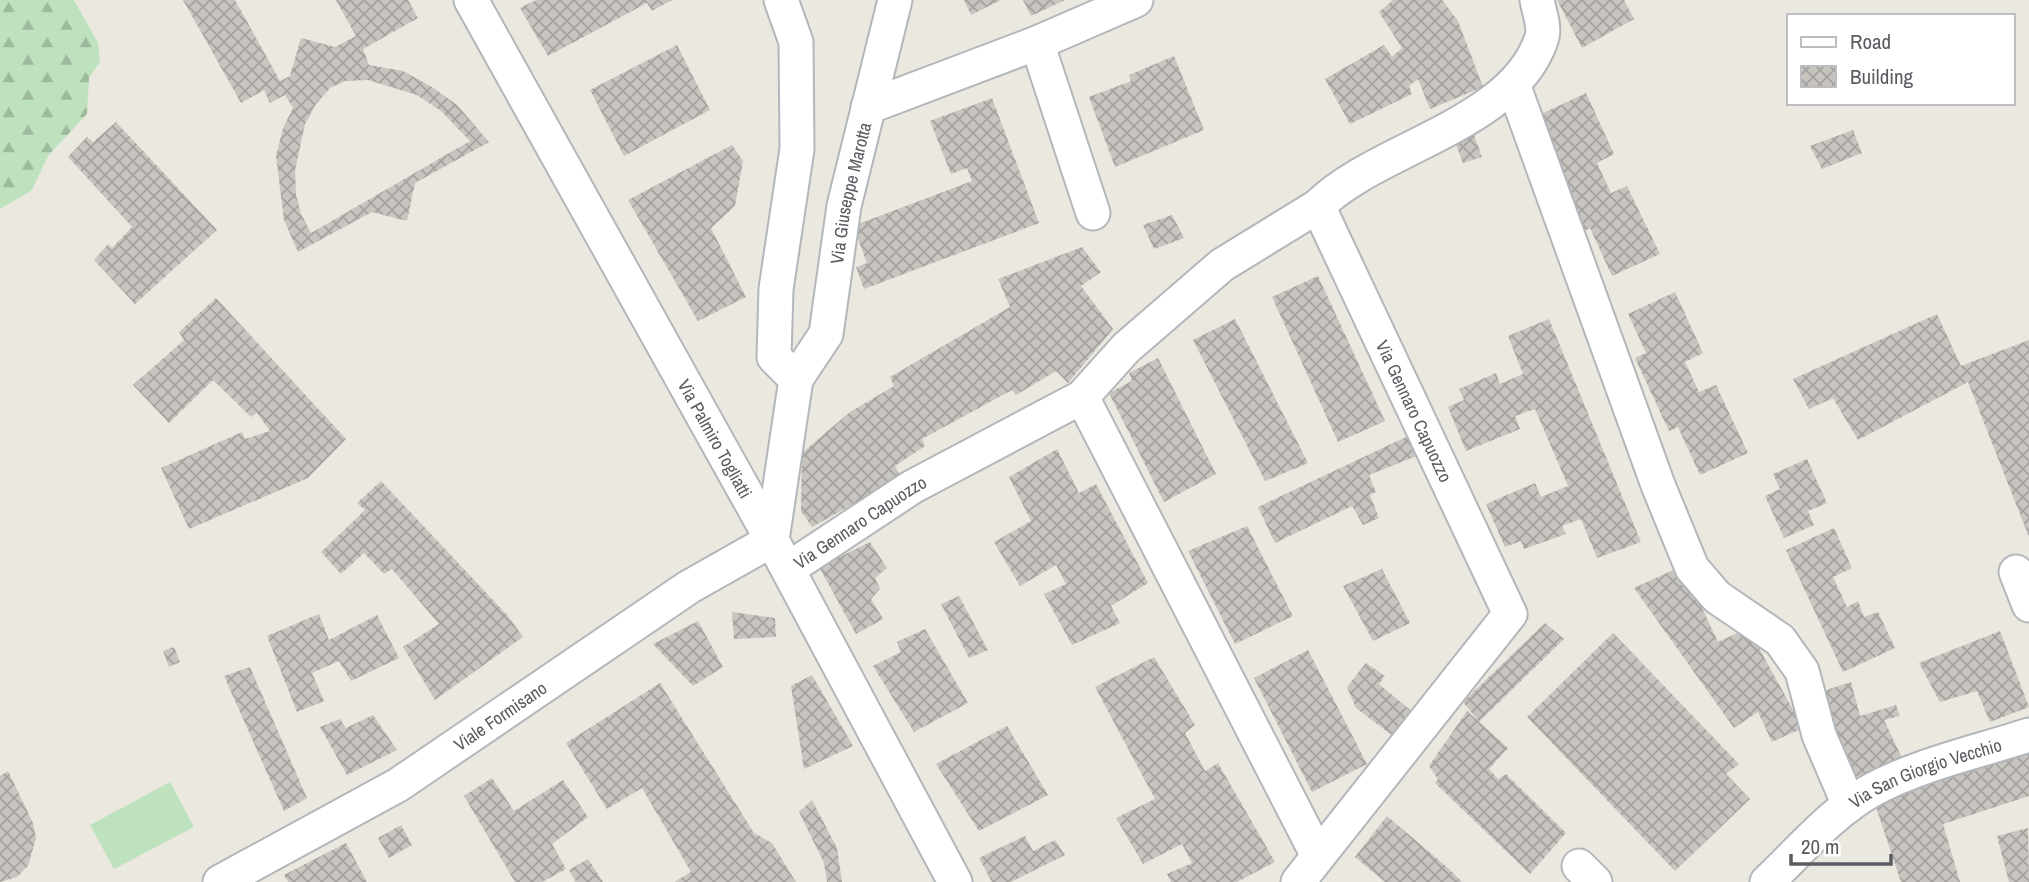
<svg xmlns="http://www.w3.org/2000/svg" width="2029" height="882" font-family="'Archivo Narrow',sans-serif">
  <defs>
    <pattern id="forest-firs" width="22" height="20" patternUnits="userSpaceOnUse" patternTransform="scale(1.75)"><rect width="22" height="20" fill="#bee2bd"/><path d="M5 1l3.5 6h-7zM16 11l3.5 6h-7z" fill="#9dba9d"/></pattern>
    <pattern id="building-cross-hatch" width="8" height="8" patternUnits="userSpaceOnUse" patternTransform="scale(1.75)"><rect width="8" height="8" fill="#c8c4bf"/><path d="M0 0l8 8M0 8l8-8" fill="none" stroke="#a5a29f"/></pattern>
  </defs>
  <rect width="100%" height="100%" fill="#ebe8e0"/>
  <!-- forest -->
  <path fill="url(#forest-firs)" d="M0 0H74L98 43 100 62 89 78 87 114 48 156 32 190 0 209Z"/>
  <!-- pitch -->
  <path fill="#bee2bd" d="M170 782 194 827 114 869 90 825Z"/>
  <!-- building -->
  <g fill="url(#building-cross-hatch)" fill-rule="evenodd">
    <path d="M183 0H235L280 81 290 76 301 38 335 47 356 36 336 0H408L418 18 363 49 369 65 403 71 432 87 457 105 489 142 415 183 407 221 372 212 298 252 284 220 276 156 283 128 293 108 285 95 270 103 264 90 241 103ZM368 80 417 95 441 111 470 141 311 233 301 214 296 195 295 170 305 124 316 104 331 87 346 81Z"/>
    <path d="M536 0H672L652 11 647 3 548 56 520 8Z"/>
    <path d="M964 0H1001L971 15Z"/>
    <path d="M1023 0H1065L1031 16Z"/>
    <path d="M1393 0H1442L1458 21 1483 87 1430 109 1418 79 1409 86 1412 94 1350 124 1325 79 1384 45 1392 57 1402 48 1379 12Z"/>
    <path d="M1557 0H1624L1634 19 1582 48Z"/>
    <path d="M677 45 710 110 624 156 590 90Z"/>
    <path d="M1174 56 1204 130 1115 167 1089 97 1131 81 1129 75Z"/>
    <path d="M1586 93 1614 154 1597 163 1611 193 1627 186 1660 254 1612 276 1590 228 1581 233 1547 160 1558 155 1539 115Z"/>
    <path d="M992 98 1039 223 864 289 856 267 867 263 853 226 972 181 967 168 951 174 930 121Z"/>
    <path d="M116 122 217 230 135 304 94 260 108 244 112 248 132 227 68 157 87 137 93 142Z"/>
    <path d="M1853 130 1862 153 1822 169 1810 146Z"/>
    <path d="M1474 135 1482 157 1463 163 1455 142Z"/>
    <path d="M732 145 743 161 735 206 711 228 746 297 698 321 628 200Z"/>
    <path d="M1172 215 1184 238 1154 249 1143 225Z"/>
    <path d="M1082 247 1101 272 1081 286 1113 329 1068 383 1056 371 1016 395 1012 390 922 439 925 446 895 466 901 477 812 527 801 511 802 453 850 412 894 386 890 377 1010 307 998 279Z"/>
    <path d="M1318 276 1385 421 1338 442 1272 297Z"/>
    <path d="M1675 292 1703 353 1685 362 1699 392 1716 385 1748 453 1700 475 1678 427 1669 431 1635 358 1646 353 1628 314Z"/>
    <path d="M216 298 346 439 308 478 189 529 161 468 242 432 245 439 270 431 257 413 251 417 213 380 169 423 133 385 184 340 179 332Z"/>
    <path d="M1937 314 1961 366 2029 340V537L1968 382 1858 440 1833 398 1809 409 1793 379Z"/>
    <path d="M1235 319 1308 463 1265 481 1193 340Z"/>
    <path d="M1549 319 1641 542 1597 558 1581 519 1562 526 1566 534 1524 549 1521 541 1505 547 1486 504 1535 483 1541 497 1568 486 1535 409 1515 416 1520 429 1466 451 1448 407 1464 400 1459 389 1496 373 1500 384 1523 374 1508 336Z"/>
    <path d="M1158 358 1216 474 1164 502 1109 393 1132 381 1129 373Z"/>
    <path d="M1408 436 1419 455 1369 475 1376 492 1370 495 1379 518 1363 525 1352 506 1275 543 1258 507Z"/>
    <path d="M1057 449 1079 493 1096 484 1148 583 1111 606 1120 623 1072 645 1044 594 1066 584 1056 565 1020 586 994 542 1031 521 1009 477Z"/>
    <path d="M1807 459 1827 503 1808 511 1814 525 1784 538 1765 496 1780 489 1773 474Z"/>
    <path d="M381 481 508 616 523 637 435 700 403 647 439 624 392 569 384 574 364 553 341 574 321 552 365 510 357 503Z"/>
    <path d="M1247 526 1293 616 1235 644 1188 551Z"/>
    <path d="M1834 528 1852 568 1833 577 1847 607 1858 601 1864 617 1878 612 1895 648 1843 672 1786 550Z"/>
    <path d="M870 542 887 568 875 578 880 589 871 599 883 619 856 634 819 567Z"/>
    <path d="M1682 566 1718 642 1748 628 1803 728 1772 742 1758 712 1734 728 1634 588Z"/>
    <path d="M1382 569 1410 623 1373 641 1343 586Z"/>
    <path d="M959 596 988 650 969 658 941 604Z"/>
    <path d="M732 612 775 618 776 637 734 639Z"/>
    <path d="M319 614 329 640 377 615 399 658 351 681 339 661 312 673 324 701 297 712 267 636Z"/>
    <path d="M698 621 723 667 693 686 653 644Z"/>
    <path d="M1545 623 1564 639 1479 722 1463 702Z"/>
    <path d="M925 629 968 703 914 732 873 666 901 652 897 642Z"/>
    <path d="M2000 631 2029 707 1990 722 1977 691 1940 702 1919 663Z"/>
    <path d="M1613 633 1739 764 1726 774 1750 799 1675 871 1527 717Z"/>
    <path d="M174 647 180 662 169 667 163 651Z"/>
    <path d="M1308 650 1367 764 1312 792 1254 678Z"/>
    <path d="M1154 657 1195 725 1185 733 1205 771 1218 763 1275 862 1237 882H1171L1167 874 1192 863 1182 844 1143 864 1116 818 1155 799 1095 687Z"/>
    <path d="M1366 663 1385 676 1379 684 1415 714 1397 739 1356 708 1347 687Z"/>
    <path d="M250 667 307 798 284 811 224 676Z"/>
    <path d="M812 675 853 746 804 769 791 686Z"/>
    <path d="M1851 682 1860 716 1896 705 1900 716 1884 720 1904 762 1848 779 1827 729 1834 726 1823 691Z"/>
    <path d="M660 683 754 833 772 843 796 882H674L691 872 642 788 607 809 566 743Z"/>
    <path d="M1467 711 1508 748 1489 769 1498 779 1506 774 1566 833 1530 874 1435 783 1438 779 1429 766Z"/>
    <path d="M373 715 397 750 347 775 320 727 340 719 346 728Z"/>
    <path d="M1007 726 1048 795 979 831 936 764Z"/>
    <path d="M2029 748V796L1943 824 1960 882H1901L1874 801Z"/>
    <path d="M8 771 33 823 36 838 28 866 17 877 0 882V776Z"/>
    <path d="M492 778 514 811 563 780 588 817 552 844 566 869 542 882H515L464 796Z"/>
    <path d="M812 800 837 848 842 882H827L824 863 799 812Z"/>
    <path d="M1387 816 1448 868 1462 882H1385L1355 857Z"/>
    <path d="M401 825 412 845 389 858 378 838Z"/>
    <path d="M2028 828 2029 882H2009L1997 836Z"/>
    <path d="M1025 836 1033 851 1055 840 1065 855 1011 882H992L979 858Z"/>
    <path d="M346 843 367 882H288L284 875Z"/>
    <path d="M588 859 603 882H576L569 870Z"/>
  </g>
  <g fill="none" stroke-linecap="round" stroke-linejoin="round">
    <defs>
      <g id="minor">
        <path id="s1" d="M471 0 772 540 955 882"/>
        <path d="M781 0 796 42 797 149 776 289 774 357 796 379"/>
        <path d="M1037 43 1093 213"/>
        <path d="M1513 84 1658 485 1692 568 1717 597 1780 640 1802 671 1819 735 1849 805"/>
        <path d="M868 107 1037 43 1136 0"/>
        <path d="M1318 206C1377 147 1515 125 1542 37 1545 27 1539 11 1537 0"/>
        <path d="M1082 397 1318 856"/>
        <path id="s2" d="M772 540 796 379 826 334 844 206 895 0"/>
        <path id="s3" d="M788 569 912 487 1082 397 1126 348 1222 265 1318 206 1510 614 1298 882"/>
        <path d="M2016 572 2029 605"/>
        <path d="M1579 866 1595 882"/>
        <path id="s4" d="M220 882 398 785 689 587 772 540"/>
        <path id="s5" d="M1767 882C1800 851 1832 812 1872 790 1920 764 1977 752 2029 735"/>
      </g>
    </defs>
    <!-- minor casing -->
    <use href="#minor" stroke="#b3b6ba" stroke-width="37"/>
    <!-- minor -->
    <use href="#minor" stroke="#fff" stroke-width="33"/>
  </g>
  <g text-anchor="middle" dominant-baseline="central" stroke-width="6" stroke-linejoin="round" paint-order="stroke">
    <!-- street labels -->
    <g font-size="18" fill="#595c60" stroke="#fff">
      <text stroke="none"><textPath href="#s2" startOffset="360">Via Giuseppe Marotta</textPath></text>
      <text stroke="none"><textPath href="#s3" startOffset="873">Via Gennaro Capuozzo</textPath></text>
      <text stroke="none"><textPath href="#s1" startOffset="502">Via Palmiro Togliatti</textPath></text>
      <text stroke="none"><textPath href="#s3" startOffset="86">Via Gennaro Capuozzo</textPath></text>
      <text stroke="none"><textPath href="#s4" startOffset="326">Viale Formisano</textPath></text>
      <text stroke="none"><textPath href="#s5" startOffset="196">Via San Giorgio Vecchio</textPath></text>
    </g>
  </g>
  <!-- legend -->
  <rect x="1787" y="14" width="228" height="91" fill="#ffffff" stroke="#bdbebf" stroke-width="2"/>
  <rect x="1801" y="37" width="35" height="10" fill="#ffffff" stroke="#bdbebf" stroke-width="2"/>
  <text x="1850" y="49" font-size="21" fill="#595c60">Road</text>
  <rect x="1801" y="66" width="35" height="21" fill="url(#building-cross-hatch)" stroke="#bdbebf" stroke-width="2"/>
  <text x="1850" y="84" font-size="21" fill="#595c60">Building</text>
  <!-- scale -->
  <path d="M1791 854v10h100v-10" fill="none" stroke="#595c60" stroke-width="3.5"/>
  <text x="1801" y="854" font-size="21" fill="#595c60" stroke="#ffffff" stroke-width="5" paint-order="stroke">20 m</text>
</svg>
